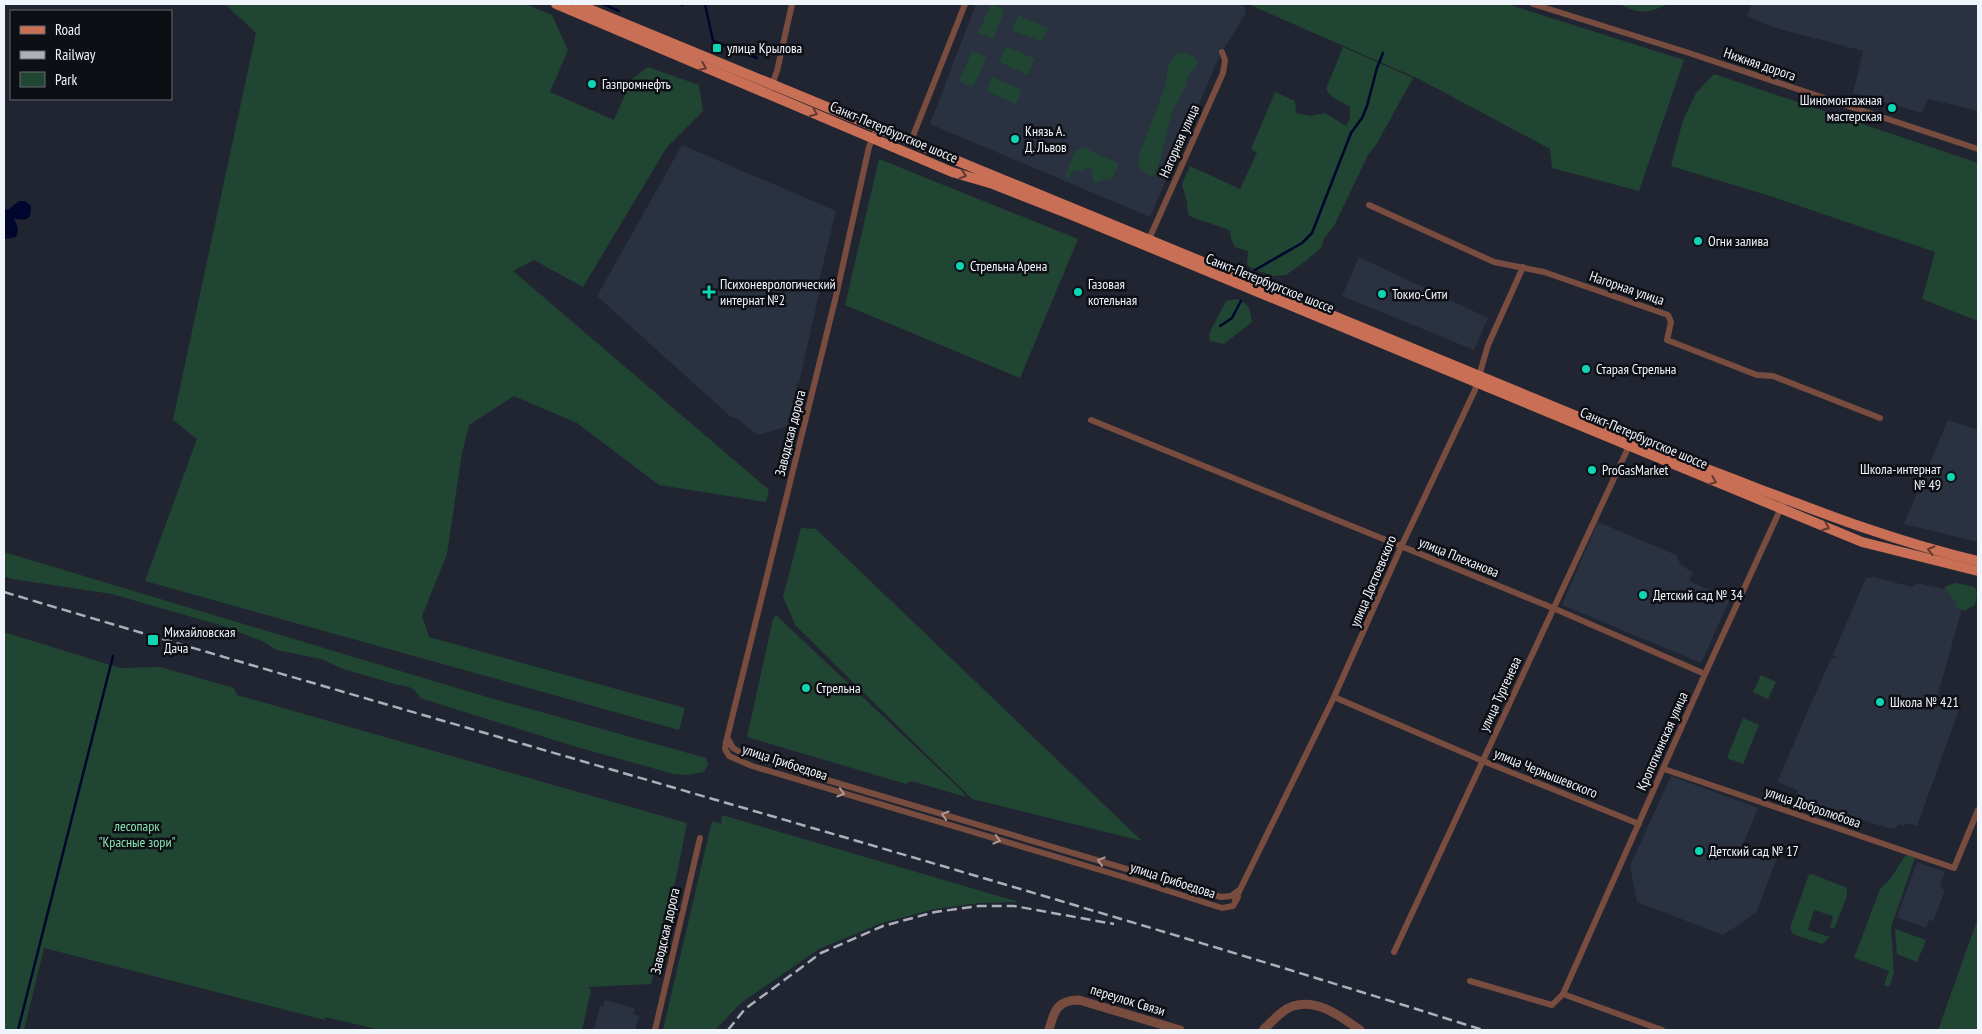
<svg xmlns="http://www.w3.org/2000/svg" width="1982" height="1034" font-family="'PT Sans Narrow',sans-serif">
  <rect width="100%" height="100%" fill="#212531"/>
  <!-- built -->
  <g fill="#2a3141">
    <path d="M976 4H1244L1246 13 1219 57 1150 217 930 124Z"/>
    <path d="M1752 4H1978V111L1928 99 1922 113 1853 93 1863 51 1772 27 1747 16Z"/>
    <path d="M682 145 836 211 819 281 820 289 799 383H797L796 389H798L790 426 757 435 738 419 730 416 597 296Z"/>
    <path d="M1359 257 1488 318 1474 350 1342 296Z"/>
    <path d="M1948 420 1978 430V542L1904 524Z"/>
    <path d="M1598 522 1676 555 1681 565 1693 573 1689 581 1730 599 1701 663 1562 605Z"/>
    <path d="M1874 577 1912 587 1917 583 1966 594 1937 698 1960 707 1917 826 1907 823 1904 826 1898 824 1896 828 1892 829 1796 801 1798 790 1777 782 1831 658 1837 659 1833 654 1866 578Z"/>
    <path d="M1671 776 1758 808 1743 844 1777 858 1756 913 1723 935 1637 902 1630 866Z"/>
    <path d="M1917 862 1945 872 1940 886 1945 891 1933 921 1929 920 1926 928 1897 917Z"/>
    <path d="M605 1000 635 1008 633 1014 639 1016 635 1030H594L600 1006 603 1007Z"/>
  </g>
  <!-- green -->
  <g fill="#204532">
    <path d="M225 4H525L552 15 568 50 550 92 614 120 632 79 648 67 699 85 703 111 667 147 583 287 534 260 513 271 769 490 766 502 659 485 577 423 514 396 469 425 462 453 447 554 422 616 429 637 685 708 679 730 145 581 197 439 173 420 256 33Z"/>
    <path d="M991 4 1005 9 993 39 978 33Z"/>
    <path d="M1248 4H1507L1684 60 1639 191 1552 168 1550 149 1421 80Z"/>
    <path d="M1619 4H1668C1647 14 1640 14 1619 4Z"/>
    <path d="M1018 15 1048 28 1042 42 1012 30Z"/>
    <path d="M1006 46 1035 59 1028 75 999 62Z"/>
    <path d="M1343 47 1413 78 1376 145 1368 155 1334 226 1324 239 1321 248 1307 260 1286 275 1273 276 1249 267 1247 263 1248 251 1235 247 1231 239 1230 231C1216 224 1202 222 1188 215L1187 202 1182 184 1190 166 1240 189 1257 153 1251 149 1275 92 1295 101 1296 113 1310 116 1325 113 1346 126 1350 118V107L1332 97 1326 89Z"/>
    <path d="M972 51 987 57 973 87 959 81Z"/>
    <path d="M1176 53H1185L1196 58 1198 64 1188 76 1186 85C1181 96 1174 106 1171 117 1164 137 1164 158 1153 177L1144 172 1138 165 1139 155 1166 84 1168 66Z"/>
    <path d="M1714 74 1978 163V321L1922 299 1935 252 1770 196 1671 166 1683 120 1696 93Z"/>
    <path d="M992 77 1022 90 1016 104 986 91Z"/>
    <path d="M1083 147 1119 164 1112 180 1107 179 1095 183 1093 181 1092 170 1089 168 1084 169 1081 172 1072 170 1069 178 1065 177 1075 151Z"/>
    <path d="M879 159 1078 239 1020 378 845 305Z"/>
    <path d="M1237 299C1250 305 1250 309 1252 322L1224 344 1210 341 1209 334 1226 301Z"/>
    <path d="M801 528 816 529 1142 841 972 799 796 626 783 597Z"/>
    <path d="M4 552 487 697 706 758 708 764 704 772 688 775 674 774 580 748 420 698C415 688 409 686 398 685L343 669 321 659 277 650 262 641 223 626 112 594 12 579 4 576Z"/>
    <path d="M1955 583 1975 587 1977 594 1975 605 1964 611 1957 608 1955 601 1944 587Z"/>
    <path d="M776 615 962 791 966 797 911 781 906 784 747 737 773 619Z"/>
    <path d="M4 632 120 668 160 667 234 688 237 695 687 823 678 869 651 984 588 987 591 990 582 1030H381L325 1017V1020L44 948 24 1030H4Z"/>
    <path d="M1761 675 1776 682 1768 699 1753 692Z"/>
    <path d="M1743 718 1759 725 1743 764 1727 758Z"/>
    <path d="M722 815 1019 902 979 903 935 909 882 923 819 949 741 1003 715 1030H663L712 821 721 824Z"/>
    <path d="M1907 855 1915 858 1891 927 1894 973 1889 987 1884 985 1889 971 1854 958 1880 889 1891 878 1903 859Z"/>
    <path d="M1809 874H1812L1847 888V896L1834 929 1830 927 1833 916 1814 910 1808 930 1830 937 1822 944 1793 934 1790 928Z"/>
    <path d="M1978 918V1030H1938Z"/>
    <path d="M1895 929 1926 940 1917 962 1897 954Z"/>
  </g>
  <!-- water -->
  <path fill="#00062d" d="M19 201H25L31 206C31 221 27 220 14 219 17 226 20 229 16 237L6 239 4 238V210L9 209Z"/>
  <g fill="none" stroke-linecap="round" stroke-linejoin="round">
    <!-- stream -->
    <g stroke="#00062d" stroke-width="2.5">
      <path d="M603 4 619 11"/>
      <path d="M705 4 713 41 757 58"/>
      <path d="M682 5 683 4"/>
      <path d="M1255 270 1302 243 1312 233 1351 133 1362 118 1367 106 1377 68 1383 53"/>
      <path d="M1220 326 1232 318 1241 301"/>
      <path d="M18 1030 113 656"/>
    </g>
    <!-- minor -->
    <g stroke="#784c3f" stroke-width="6">
      <path d="M1533 4 1686 52 1978 149"/>
      <path d="M771 87 777 71 792 4"/>
      <path d="M911 141 965 4"/>
      <path d="M1369 205 1494 262 1544 272 1668 315 1671 322 1667 340 1757 375 1773 376 1880 418"/>
      <path d="M1149 239 1223 73 1225 60 1222 52"/>
      <path d="M1091 420 1553 608 1705 674"/>
      <path d="M1334 697 1483 761 1639 824"/>
      <path d="M728 739 733 748 738 751 807 774 1221 897 1231 896 1238 891"/>
      <path d="M726 741 725 749 729 756 752 766 1137 881 1222 908 1233 906 1238 897"/>
      <path d="M727 745V738L836 296 869 147 877 127"/>
      <path d="M1664 769 1954 868 1978 810"/>
      <path d="M1235 900 1334 697 1401 547 1475 390 1488 345 1523 267"/>
      <path d="M1394 952 1629 446"/>
      <path d="M1470 981 1552 1005 1563 994 1705 674 1785 499"/>
      <path d="M1563 994 1662 1030"/>
      <path d="M655 1030 700 838"/>
    </g>
    <!-- tertiary -->
    <g stroke="#784c3f" stroke-width="9">
      <path d="M1049 1030C1054 1011 1057 1000 1079 1000L1180 1030"/>
      <path d="M1263 1030C1272 1022 1281 1010 1293 1006 1318 998 1341 1017 1360 1030"/>
    </g>
    <!-- primary -->
    <g stroke="#c86f55" stroke-width="10">
      <path d="M556 4 952 172 993 184 1072 215 1862 542 1978 571"/>
      <path d="M577 4 1688 462C1785 498 1878 538 1978 561"/>
    </g>
    <!-- rail -->
    <g stroke="#acb0b8" stroke-width="2.5" stroke-dasharray="10 5" stroke-linecap="butt">
      <path d="M4 592C496 739 992 875 1483 1030"/>
      <path d="M728 1030 745 1009 821 953 883 926 935 912 979 906H1014L1114 924"/>
    </g>
  </g>
  <!-- one-way arrows -->
  <defs><path id="oneway-chevron" d="M-2-3.5L2.5 0L-2 3.5" fill="none" stroke-width="1.6" stroke-linecap="round" stroke-linejoin="round" transform="scale(1.25)"/></defs>
  <g stroke="#613a31">
    <use href="#oneway-chevron" transform="translate(703 67) rotate(23)"/>
    <use href="#oneway-chevron" transform="translate(814 113) rotate(23)"/>
    <use href="#oneway-chevron" transform="translate(963 175) rotate(17)"/>
    <use href="#oneway-chevron" transform="translate(1713 481) rotate(22)"/>
    <use href="#oneway-chevron" transform="translate(1826 527) rotate(23)"/>
    <use href="#oneway-chevron" transform="translate(1931 550) rotate(-166)"/>
  </g>
  <g stroke="#ae9894">
    <use href="#oneway-chevron" transform="translate(841 793) rotate(17)"/>
    <use href="#oneway-chevron" transform="translate(945 815) rotate(-163)"/>
    <use href="#oneway-chevron" transform="translate(997 840) rotate(16)"/>
    <use href="#oneway-chevron" transform="translate(1101 861) rotate(-163)"/>
  </g>
  <!-- markers -->
  <g fill="#0ed5b4" stroke="#0d0f14" stroke-width="2">
    <rect x="712" y="43" width="10" height="10" rx="2.5"/>
    <circle cx="592" cy="84" r="5"/>
    <circle cx="1892" cy="108" r="5"/>
    <circle cx="1015" cy="139" r="5"/>
    <circle cx="1698" cy="241" r="5"/>
    <circle cx="960" cy="266" r="5"/>
    <path d="M706.5 284.5h5v5h5v5h-5v5h-5v-5h-5v-5h5z"/>
    <circle cx="1078" cy="292" r="5"/>
    <circle cx="1382" cy="294" r="5"/>
    <circle cx="1586" cy="369" r="5"/>
    <circle cx="1592" cy="470" r="5"/>
    <circle cx="1951" cy="477" r="5"/>
    <circle cx="1643" cy="595" r="5"/>
    <rect x="147" y="634" width="12" height="12" rx="2.5"/>
    <circle cx="806" cy="688" r="5"/>
    <circle cx="1880" cy="702" r="5"/>
    <circle cx="1699" cy="851" r="5"/>
  </g>
  <g text-anchor="middle" dominant-baseline="central" stroke-width="5" stroke-linejoin="round" paint-order="stroke">
    <!-- poi labels -->
    <g font-size="14" fill="#f0f4fb" stroke="#0d0f14" text-anchor="start">
      <text x="727" y="48">улица Крылова</text>
      <text x="602" y="84">Газпромнефть</text>
      <text x="1882" y="100" text-anchor="end">Шиномонтажная<tspan x="1882" dy="16">мастерская</tspan></text>
      <text x="1025" y="131">Князь А.<tspan x="1025" dy="16">Д. Львов</tspan></text>
      <text x="1708" y="241">Огни залива</text>
      <text x="970" y="266">Стрельна Арена</text>
      <text x="720" y="284">Психоневрологический<tspan x="720" dy="16">интернат №2</tspan></text>
      <text x="1088" y="284">Газовая<tspan x="1088" dy="16">котельная</tspan></text>
      <text x="1392" y="294">Токио-Сити</text>
      <text x="1596" y="369">Старая Стрельна</text>
      <text x="1941" y="469" text-anchor="end">Школа-интернат<tspan x="1941" dy="16">№ 49</tspan></text>
      <text x="1602" y="470">ProGasMarket</text>
      <text x="1653" y="595">Детский сад № 34</text>
      <text x="164" y="632">Михайловская<tspan x="164" dy="16">Дача</tspan></text>
      <text x="816" y="688">Стрельна</text>
      <text x="1890" y="702">Школа № 421</text>
      <text x="1709" y="851">Детский сад № 17</text>
    </g>
    <!-- street labels -->
    <g font-size="14" fill="#f0f4fb" stroke="#0d0f14">
      <text transform="translate(1760 64) rotate(19)">Нижняя дорога</text>
      <text transform="translate(894 132) rotate(23)">Санкт-Петербургское шоссе</text>
      <text transform="translate(1179 141) rotate(-66)">Нагорная улица</text>
      <text transform="translate(1270 283) rotate(22)">Санкт-Петербургское шоссе</text>
      <text transform="translate(1627 288) rotate(19)">Нагорная улица</text>
      <text transform="translate(790 433) rotate(-76)">Заводская дорога</text>
      <text transform="translate(1644 438) rotate(23)">Санкт-Петербургское шоссе</text>
      <text transform="translate(1459 557) rotate(22)">улица Плеханова</text>
      <text transform="translate(1373 581) rotate(-67)">улица Достоевского</text>
      <text transform="translate(1500 694) rotate(-65)">улица Тургенева</text>
      <text transform="translate(1662 741) rotate(-66)">Кропоткинская улица</text>
      <text transform="translate(785 762) rotate(18)">улица Грибоедова</text>
      <text transform="translate(1546 773) rotate(22)">улица Чернышевского</text>
      <text transform="translate(1813 807) rotate(19)">улица Добролюбова</text>
      <text transform="translate(1173 880) rotate(18)">улица Грибоедова</text>
      <text transform="translate(665 931) rotate(-77)">Заводская дорога</text>
      <text transform="translate(1128 1000) rotate(17)">переулок Связи</text>
    </g>
    <!-- park labels -->
    <g font-size="14" fill="#87e1b2" stroke="#0d0f14">
      <text x="137" y="826">лесопарк<tspan x="137" dy="16">"Красные зори"</tspan></text>
    </g>
  </g>
  <!-- border -->
  <rect width="1982" height="1034" fill="none" stroke="#f0f4fb" stroke-width="10"/>
  <!-- legend -->
  <rect x="10" y="10" width="162" height="90" fill="#0d0f14" stroke="#686b70"/>
  <rect x="20" y="26" width="25" height="8" fill="#c86f55" stroke="#686b70"/>
  <text x="55" y="35" font-size="15" fill="#f0f4fb">Road</text>
  <rect x="20" y="51" width="25" height="8" fill="#acb0b8" stroke="#686b70"/>
  <text x="55" y="60" font-size="15" fill="#f0f4fb">Railway</text>
  <rect x="20" y="72" width="25" height="15" fill="#204532" stroke="#686b70"/>
  <text x="55" y="85" font-size="15" fill="#f0f4fb">Park</text>
</svg>
